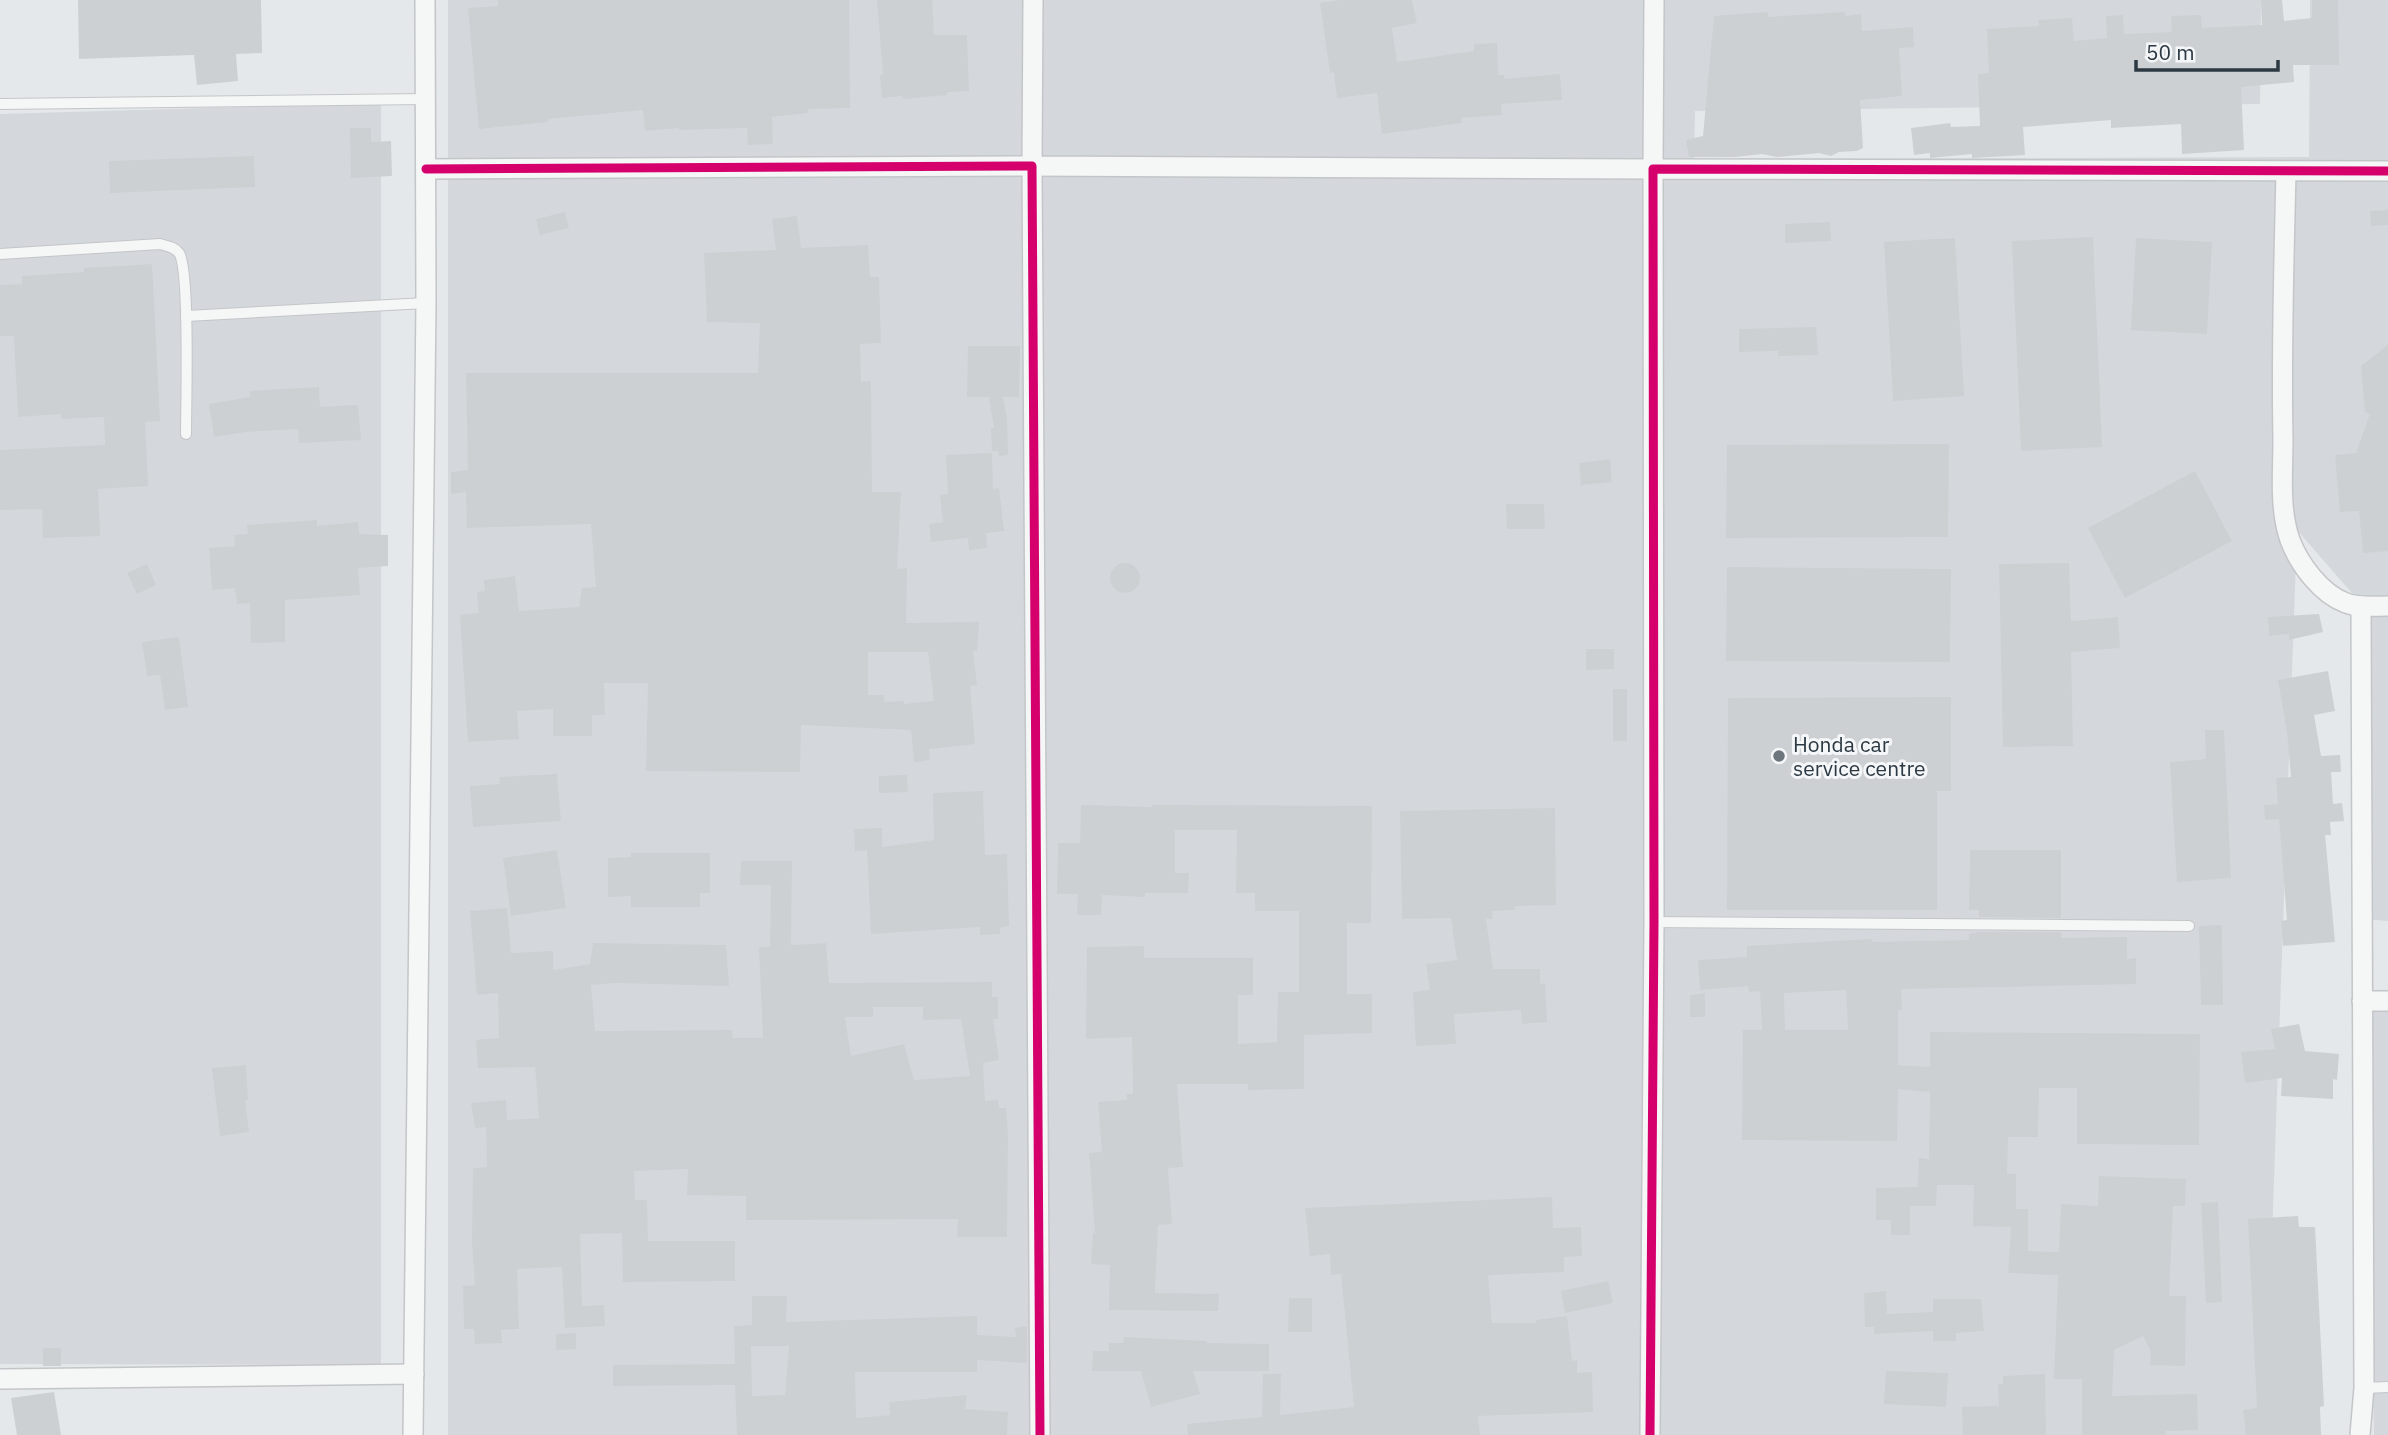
<svg xmlns="http://www.w3.org/2000/svg" width="2388" height="1435" font-family="'IBM Plex Sans',sans-serif">
  <rect width="100%" height="100%" fill="#e5e8ea"/>
  <!-- built -->
  <g fill="#d4d8dd">
    <path d="M448 0H2261L2260 104 1695 111 1694 159 2309 157 2310 0H2388V921L2364 919V607L2297 530 2265 1435H448Z"/>
    <path d="M381 103V1365L0 1364V114Z"/>
    <path d="M2388 1000V1435H2374L2364 1001Z"/>
  </g>
  <!-- building -->
  <g fill="#cdd0d2" fill-rule="evenodd">
    <path d="M78 0H261L262 53 236 54 238 81 197 85 194 55 79 59Z"/>
    <path d="M498 0H849L850 108 808 109V113L772 117 773 144 748 145 747 128 679 130V128L645 131 643 110 548 119V122L479 129 468 8 498 6Z"/>
    <path d="M877 0H932L934 35H967L969 91 947 92V95L903 99 902 96 882 98 880 75H883Z"/>
    <path d="M1340 0H1412L1417 23 1392 28 1397 62 1474 51V44L1497 43 1498 75H1504V79L1560 74 1562 100 1501 104 1502 115 1461 118 1462 123 1382 134 1377 93 1337 98 1334 72 1330 73 1320 3Z"/>
    <path d="M2261 0H2282L2284 21 2312 18V0H2338L2339 65H2293L2294 82 2241 87 2244 150 2182 154 2181 124 2111 128V120L2023 127 2025 155 1972 158V154L1930 158V153L1914 155 1911 128 1950 123 1951 127 1980 126 1978 74 1989 73 1987 29 2039 26 2038 20 2072 18 2074 41 2107 38 2106 16 2123 15 2124 34 2172 32 2171 16 2201 15 2202 28 2262 25Z"/>
    <path d="M1768 12V17L1845 12V16L1861 14 1862 31 1913 27 1914 47 1899 48 1902 96 1860 100 1863 148 1857 151 1839 152 1831 156 1819 153 1777 157 1762 154 1735 157H1689L1686 140 1703 136 1714 16Z"/>
    <path d="M350 128H371V142L391 141 392 176 351 178Z"/>
    <path d="M254 156 255 187 110 193 109 161Z"/>
    <path d="M2388 210V225L2371 226 2370 211Z"/>
    <path d="M565 212 569 228 540 235 536 219Z"/>
    <path d="M797 216 801 248 868 245 870 277H879L881 343 860 344 861 382 871 381 872 492H901L897 569 907 568 906 623 979 622 977 651H973L977 685 970 686 975 744 929 749 930 760 914 762 911 730 801 725 800 772 646 771 648 683H604L605 715H592V736H553V709L517 711 519 739 468 742 460 615 479 613 477 592 485 591 484 580 515 576 519 611 579 607 582 588 596 587 591 524 467 528 466 492 451 494V472L468 470 466 373H758L760 323 707 322 704 253 776 250 772 219ZM868 652H928L934 701 904 704V701L884 702V695H868Z"/>
    <path d="M1830 222 1831 241 1785 243V224Z"/>
    <path d="M2093 237 2102 447 2021 451 2012 241Z"/>
    <path d="M1955 238 1964 396 1893 401 1884 242Z"/>
    <path d="M2136 238 2212 242 2207 334 2131 330Z"/>
    <path d="M152 264 160 421 145 422 148 486 98 489 100 536 43 538 42 509 0 510V450L105 445 104 417 61 419V414L18 417 14 336H0V285L22 284V276L84 272V268Z"/>
    <path d="M1816 327 1818 355 1778 356V351L1739 352V329Z"/>
    <path d="M2388 345V551L2363 553 2359 511 2340 512 2335 455 2356 453 2370 414 2365 412 2361 366Z"/>
    <path d="M968 346H1020L1019 397H1003L1007 419 1008 455 999 456 998 451H992L991 428H994L989 397H967Z"/>
    <path d="M319 387 320 407 358 405 361 440 299 443 298 429 246 432 214 437 209 404 250 397V391Z"/>
    <path d="M1949 444 1948 537 1726 538 1727 445Z"/>
    <path d="M992 453 993 489 999 488 1004 531 986 533 987 548 969 550 968 538 931 542 929 524 943 522 940 495 948 494 946 455Z"/>
    <path d="M1610 459 1612 482 1581 485 1579 463Z"/>
    <path d="M2195 471 2232 541 2125 598 2088 528Z"/>
    <path d="M1506 504H1544L1545 529H1507Z"/>
    <path d="M317 520V526L358 522 359 534 388 535V566L358 568 360 595 285 600V642L251 643 250 603 237 604 235 588 212 590 209 548 235 546 234 535 248 534 247 525Z"/>
    <path d="M2069 563 2071 621 2118 617 2120 648 2071 652 2073 746 2003 747 1999 564Z"/>
    <circle cx="1125" cy="578" r="15"/>
    <path d="M147 564 156 585 137 594 127 573Z"/>
    <path d="M1727 567 1951 569 1950 662 1726 661Z"/>
    <path d="M2319 614 2323 632 2289 640V634L2269 636 2268 617Z"/>
    <path d="M179 637 188 707 165 710 160 675 147 676 142 642Z"/>
    <path d="M1586 649H1614V669L1586 670Z"/>
    <path d="M2328 671 2335 711 2314 715 2321 756 2340 755 2341 772H2331L2333 804 2342 803 2344 821 2330 822 2331 835H2325L2335 942 2283 946 2281 921 2287 920 2279 819 2265 820 2264 805 2278 804 2276 778 2291 777 2287 732 2278 680Z"/>
    <rect x="1613" y="689" width="14" height="52"/>
    <path d="M1951 697V791H1937V910H1727L1728 698Z"/>
    <path d="M2205 730H2224L2231 878 2177 882 2170 762 2206 759Z"/>
    <path d="M557 774 561 821 473 827 470 786 500 784 499 777Z"/>
    <path d="M907 775 908 792 879 793V776Z"/>
    <path d="M983 791 985 855 1007 854 1009 926 1000 928V934L980 935V927L871 934 867 850 855 851 854 829 882 828V847L934 840 933 793Z"/>
    <path d="M1081 805 1152 807V805L1372 806 1371 923H1347V994H1372V1033L1304 1035V1089L1248 1090V1084H1177L1183 1167 1168 1168 1172 1224 1158 1225 1155 1293 1219 1294 1218 1311 1109 1310 1110 1265 1091 1264 1093 1233H1095L1089 1153 1102 1152 1098 1102 1127 1100V1094H1133L1132 1037 1086 1039 1087 947 1144 946V958H1253V995H1238V1044L1277 1042 1278 992H1299V911H1255V893H1236L1237 830H1175V873H1189L1188 893H1145V897L1102 895 1101 915H1077L1078 894H1057L1058 843H1080Z"/>
    <path d="M1555 808 1556 905 1515 906V910L1492 911 1493 919H1486L1493 969H1540V984L1545 983 1547 1022 1522 1024 1521 1010 1454 1014 1456 1044 1416 1046 1413 992 1430 990 1426 964 1457 960 1451 918 1402 919 1400 811Z"/>
    <path d="M557 850 566 908 511 916 503 858Z"/>
    <path d="M1970 850H2061V918L1979 917V910H1969Z"/>
    <path d="M631 853H710V893H700V907H631V896L608 897V858L631 857Z"/>
    <path d="M741 861H792L791 945 826 943 829 983 992 982V997H998V1019H993L999 1060 983 1063 985 1101 998 1100 999 1108H1006L1008 1135 1007 1237H957L958 1219 746 1220V1196L687 1195 688 1169 634 1171 635 1200H647L648 1241H735V1281L623 1282 622 1233 580 1234 582 1306 604 1305 605 1326 565 1328 562 1267 517 1269 519 1329 501 1330 502 1343 475 1344 474 1329H464L463 1286 475 1285 472 1243 473 1168 487 1167 486 1127 475 1128 471 1103 506 1100 507 1120 539 1118 535 1067 478 1068 476 1040 499 1038 498 993 477 995 470 911 507 908 511 953 553 951V970L590 964 593 943 726 945 729 986 615 983 591 985 595 1031 732 1030 733 1038H763L759 947H770L771 885H740ZM873 1007H923V1020L961 1019 970 1076 914 1080 904 1044 851 1056 845 1017H873Z"/>
    <path d="M2222 925 2223 1005H2201L2199 926Z"/>
    <path d="M1979 932H2061V938L2127 937V959L2136 958V984L1901 989 1902 1010H1898V1065L1930 1067V1032L2200 1034 2199 1145 2077 1144V1088H2039L2038 1137H2008L2007 1174H2016V1209H2028V1251L2059 1252 2061 1204 2098 1206 2099 1176 2186 1179 2185 1206H2173L2169 1296H2186L2185 1366 2150 1365 2151 1352 2143 1336 2114 1350 2112 1396 2197 1394 2198 1430 2166 1431V1435H2082V1379H2054L2058 1275 2008 1273 2011 1227 1973 1226 1974 1185H1937L1936 1206H1910V1235H1891V1220H1876V1188L1918 1187 1919 1158 1929 1159 1930 1092 1898 1089 1897 1141 1742 1140 1743 1030H1762L1760 991 1749 992 1748 986 1700 990 1698 960 1747 957V946L1872 939V942L1969 940V934ZM1846 990 1848 1030H1785L1784 993Z"/>
    <path d="M1705 993V1017H1690V995Z"/>
    <path d="M2299 1024 2305 1051 2339 1054 2337 1080 2333 1079V1099L2281 1096 2282 1078 2245 1083 2241 1052 2275 1049 2271 1029Z"/>
    <path d="M246 1065 248 1100H245L249 1132 220 1136 212 1068Z"/>
    <path d="M1552 1197 1553 1228 1581 1227 1582 1256 1564 1257V1272L1488 1275 1492 1323H1536V1320L1567 1316 1572 1361 1577 1360V1373L1592 1372 1593 1412 1478 1416 1480 1435H1188L1187 1424 1262 1417 1263 1374H1281L1280 1415 1354 1407 1341 1274 1331 1275 1330 1254 1310 1256 1305 1208Z"/>
    <path d="M2218 1202 2222 1302 2206 1303 2201 1203Z"/>
    <path d="M2298 1216 2299 1227H2315L2324 1406 2320 1407 2321 1435H2246L2243 1410 2257 1408 2248 1219Z"/>
    <path d="M1608 1281 1613 1303 1565 1313 1561 1291Z"/>
    <path d="M1886 1291 1887 1314 1933 1312V1299H1981L1984 1331 1956 1333V1341H1933V1331L1874 1334V1327H1865L1864 1293Z"/>
    <path d="M752 1296H787L786 1322 977 1316V1335L1016 1337 1015 1328 1027 1326V1363L977 1360V1372H855L856 1418 890 1415 889 1402 967 1395 965 1409 1008 1412 1007 1435H737L735 1385 613 1386V1365L735 1364 734 1326 752 1325ZM751 1346H789L785 1395 752 1396Z"/>
    <path d="M1289 1298H1312V1332H1288Z"/>
    <path d="M576 1333V1349L556 1350V1334Z"/>
    <path d="M1124 1337 1207 1341V1343L1269 1344V1371H1193L1200 1394 1151 1407 1141 1371H1092L1093 1351H1109V1343H1123Z"/>
    <rect x="43" y="1348" width="18" height="18"/>
    <path d="M1886 1371 1948 1373 1946 1407 1884 1404Z"/>
    <path d="M2045 1374 2046 1435H1963L1962 1407 1999 1406 1998 1384H2003V1376Z"/>
    <path d="M54 1392 61 1435H17L11 1398Z"/>
  </g>
  <g fill="none" stroke-linecap="round" stroke-linejoin="round">
    <defs>
      <g id="lane">
        <path d="M0 104 426 99"/>
        <path d="M0 254 160 244C166 246 175 247 179 253 190 269 186 406 186 434"/>
        <path d="M186 316 426 303"/>
        <path d="M1654 922 2189 926"/>
        <path d="M2364 1388 2388 1387"/>
      </g>
      <g id="street">
        <path d="M1033 0 1032 166 1653 169 1654 0"/>
        <path d="M426 169 1032 166 1040 1435"/>
        <path d="M2286 172C2284 261 2281 350 2283 439 2283 472 2279 509 2290 540 2299 564 2321 594 2346 603 2359 608 2374 606 2388 606"/>
        <path d="M2362 1001H2388"/>
        <path d="M0 1379 414 1374"/>
        <path d="M413 1435 426 303 425 0"/>
        <path d="M1650 1435 1654 922 1653 169 2388 171"/>
        <path d="M2360 1435 2364 1388 2361 606"/>
      </g>
    </defs>
    <!-- lane casing -->
    <use href="#lane" stroke="#c3c6c8" stroke-width="12"/>
    <!-- street casing -->
    <use href="#street" stroke="#c3c6c8" stroke-width="22"/>
    <!-- lane -->
    <use href="#lane" stroke="#f5f6f6" stroke-width="10"/>
    <!-- street -->
    <use href="#street" stroke="#f5f6f6" stroke-width="19"/>
    <defs>
      <g id="cycleway">
        <path d="M426 169 1032 166 1040 1435"/>
        <path d="M1650 1435 1654 922 1653 169 2388 171"/>
      </g>
    </defs>
    <!-- cycleway casing -->
    <use href="#cycleway" stroke="#f4f6f8" stroke-width="13"/>
    <!-- cycleway -->
    <use href="#cycleway" stroke="#d6006c" stroke-width="9"/>
  </g>
  <!-- markers -->
  <circle fill="#6d767d" stroke="#f4f6f8" stroke-width="2.5" cx="1779" cy="756" r="7"/>
  <g text-anchor="middle" dominant-baseline="central" stroke-width="6" stroke-linejoin="round" paint-order="stroke">
    <!-- poi labels -->
    <g font-size="21" fill="#2c3943" stroke="#f4f6f8" text-anchor="start">
      <text x="1793" y="744">Honda car<tspan x="1793" dy="24">service centre</tspan></text>
    </g>
  </g>
  <!-- scale -->
  <path d="M2136 60v10h142v-10" fill="none" stroke="#2c3943" stroke-width="3.5"/>
  <text x="2146" y="60" font-size="21" fill="#2c3943" stroke="#f4f6f8" stroke-width="5" paint-order="stroke">50 m</text>
</svg>
